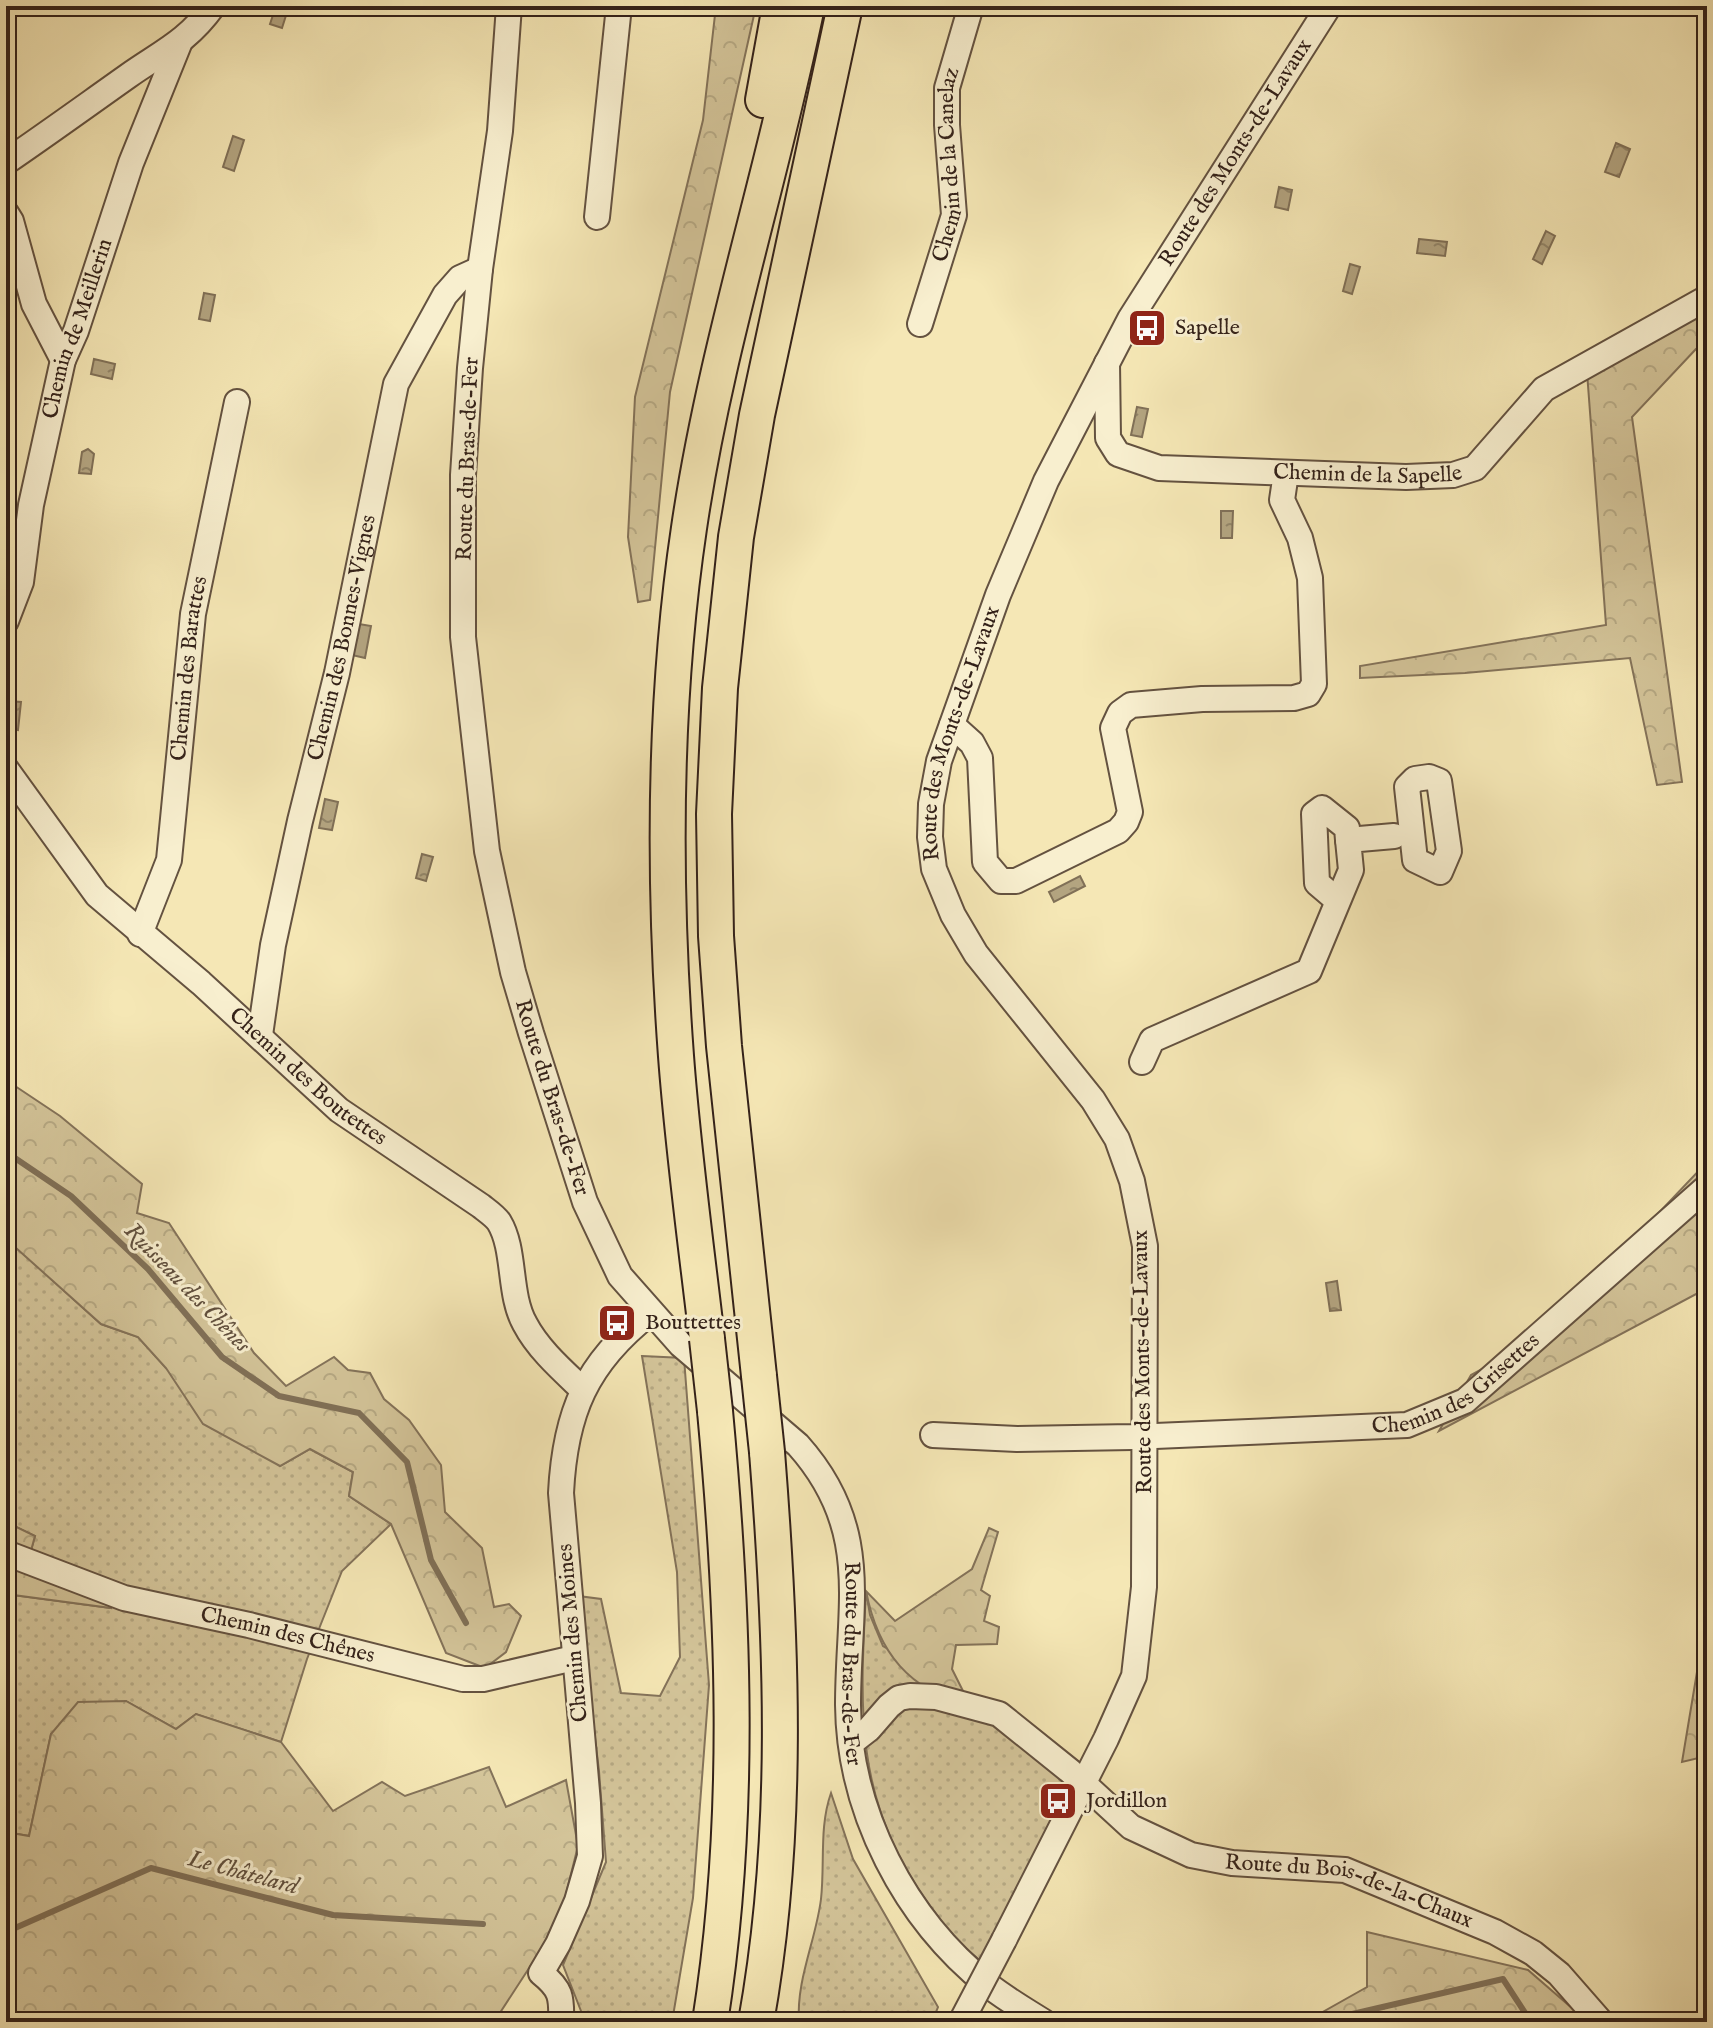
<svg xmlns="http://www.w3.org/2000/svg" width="1713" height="2028" font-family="'IM FELL English',serif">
  <defs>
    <pattern id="grass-dots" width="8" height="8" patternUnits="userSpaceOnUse" patternTransform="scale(2)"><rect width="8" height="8" fill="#d4c59a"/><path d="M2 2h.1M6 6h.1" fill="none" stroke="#b6a984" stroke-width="1.8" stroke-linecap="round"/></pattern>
    <pattern id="forest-crowns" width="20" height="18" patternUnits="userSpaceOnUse" patternTransform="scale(2)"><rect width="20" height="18" fill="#d4c59a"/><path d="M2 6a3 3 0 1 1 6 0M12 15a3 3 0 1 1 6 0" fill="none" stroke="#b6a984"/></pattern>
    <pattern id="water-ripples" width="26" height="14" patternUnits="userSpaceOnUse" patternTransform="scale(2)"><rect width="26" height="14" fill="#b3a480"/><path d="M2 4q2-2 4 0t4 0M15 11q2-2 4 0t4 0" fill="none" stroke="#928568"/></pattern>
  </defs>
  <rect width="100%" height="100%" fill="#f5e7b5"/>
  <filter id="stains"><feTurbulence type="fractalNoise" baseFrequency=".0025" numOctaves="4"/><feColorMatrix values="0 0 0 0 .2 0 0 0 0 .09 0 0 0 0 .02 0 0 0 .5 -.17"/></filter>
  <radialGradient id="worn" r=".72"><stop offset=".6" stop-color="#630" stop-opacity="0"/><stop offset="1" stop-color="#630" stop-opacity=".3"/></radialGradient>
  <!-- grass -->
  <g fill="url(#grass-dots)" stroke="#84735a" stroke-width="2">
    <path d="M8 1240 101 1324 138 1337 166 1368 280 1466 310 1449 353 1472 349 1496 391 1524 342 1571 307 1659 281 1742 196 1714 176 1729 126 1701 51 1734 29 1836 6 1832V1594L111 1608 27 1565 35 1536 6 1522V1244Z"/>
    <path d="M642 1356 684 1358 709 1685 693 1898 672 2022H578L581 2011 563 1965 606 1862 599 1771 578 1596 601 1599 621 1693 660 1696 680 1657 677 1572Z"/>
    <path d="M866 1591 870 1615 883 1646 999 1714 1084 1784 989 1967C962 1949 941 1922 923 1896 854 1796 860 1707 866 1591Z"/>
    <path d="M831 1793 853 1859 938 2007 932 2022H799C796 1980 816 1940 821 1899 825 1863 819 1827 831 1793Z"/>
  </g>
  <!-- forest -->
  <g fill="url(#forest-crowns)" stroke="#84735a" stroke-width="2">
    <path d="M716 6H756L670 392 650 600 638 602 628 537 635 397 703 120Z"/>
    <path d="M1707 304V346L1696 349 1632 417 1682 782 1657 785 1630 658 1465 673 1360 678V666L1606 625 1587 372Z"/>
    <path d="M6 1080 60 1116 142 1184 137 1213 169 1223 254 1353 286 1386 334 1357 348 1370 370 1373 384 1399 409 1420 441 1465 445 1512 482 1548 494 1607 509 1604 521 1616 506 1652 485 1668 446 1653 391 1524 349 1496 353 1472 310 1449 280 1466 203 1424 166 1368 138 1337 101 1324 6 1239Z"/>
    <path d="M1707 1162V1273L1700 1292 1439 1431 1471 1375 1541 1337Z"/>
    <path d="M6 1522 35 1536 27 1565 107 1586 111 1608 6 1594Z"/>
    <path d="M989 1528 998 1532 981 1590 990 1596 984 1621 999 1627 997 1644 956 1645 952 1669 971 1707C909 1690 878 1653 866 1591L895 1621 972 1569Z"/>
    <path d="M1707 1612V1756L1682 1762Z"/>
    <path d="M126 1701 176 1729 196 1714 281 1742 333 1811 382 1782 405 1796 489 1767 506 1807 566 1780 578 1846 559 1922 494 2022H6V1832L29 1836 51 1734 78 1702Z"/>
    <path d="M1367 1932 1528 1970 1588 2022H1305L1367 1987Z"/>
  </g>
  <!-- water -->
  <g fill="url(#water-ripples)" stroke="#807057" stroke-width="2">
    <path d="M276 6H289L282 28 270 24Z"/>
    <path d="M233 136 244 140 234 171 223 167Z"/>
    <path d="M1616 143 1630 149 1619 177 1605 172Z"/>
    <path d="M1279 187 1292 190 1288 210 1275 207Z"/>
    <path d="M1546 231 1555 236 1542 264 1533 259Z"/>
    <path d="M1419 239 1447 242 1445 256 1417 253Z"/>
    <path d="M1350 264 1360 267 1352 294 1343 291Z"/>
    <path d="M204 293 215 295 210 321 199 319Z"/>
    <path d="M94 359 115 364 112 379 91 374Z"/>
    <path d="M1137 407 1148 409 1142 437 1131 435Z"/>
    <path d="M88 449 94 454 91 474 79 473 82 452Z"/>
    <path d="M1221 511H1233L1232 538H1221Z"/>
    <path d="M359 624 371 626 365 658 352 655Z"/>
    <path d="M8 701 21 702 18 730 6 728Z"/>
    <path d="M325 799 338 802 332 830 319 828Z"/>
    <path d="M422 854 433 857 426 881 416 878Z"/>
    <path d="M1080 876 1085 886 1054 902 1049 892Z"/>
    <path d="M1337 1281 1341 1310 1330 1311 1326 1283Z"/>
  </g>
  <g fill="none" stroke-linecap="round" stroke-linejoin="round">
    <!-- stream -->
    <g stroke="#807057" stroke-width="6">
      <path d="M6 1152 71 1196 148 1269 222 1357 279 1396 359 1413 407 1462 431 1560 466 1623"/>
      <path d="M6 1932 151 1868 333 1915 483 1924"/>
      <path d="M1318 2022 1503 1979 1531 2022"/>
    </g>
    <defs>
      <g id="minor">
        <path id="s1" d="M509 6 500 131 480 269 470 368 463 475V637L487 851 513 972 531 1033 585 1202 620 1276 681 1345 798 1445C873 1529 848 1604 848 1705 849 1812 905 1919 988 1985 1006 1999 1025 2010 1044 2022"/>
        <path d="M6 162C47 134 87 105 128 76 162 52 187 42 213 6"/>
        <path d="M6 213 11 221 34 304 63 360"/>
        <path d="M597 217 619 6"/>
        <path id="s2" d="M920 324 954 215 947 125V88L971 6"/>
        <path id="s3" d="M1107 363 1108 438 1118 454 1159 468 1406 477 1453 475 1475 468 1544 389 1707 298"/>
        <path id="s4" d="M6 621 21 582 31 505 63 360 76 331 131 163 179 44"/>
        <path d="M952 725 972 743 980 758 985 862 1001 881H1016L1118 831 1126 822 1130 812 1113 728 1120 713 1131 705 1202 699 1294 698 1308 694 1314 684 1310 578 1300 538 1282 500 1286 473"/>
        <path id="s5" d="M6 769 97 895 201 983 339 1110 481 1206C486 1210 495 1216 499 1222 516 1250 508 1294 525 1324 538 1349 562 1370 582 1389"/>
        <path d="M1429 777 1439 781 1449 851 1440 872 1415 860 1407 787 1415 779Z"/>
        <path d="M1337 900 1317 883 1314 814 1322 808 1347 828 1348 840"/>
        <path id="s6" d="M140 934 169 860 193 614 237 402"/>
        <path id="s7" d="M260 1035 273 945 300 821 337 673 396 384 445 295 460 278 480 269"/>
        <path d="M1142 1062 1152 1040 1309 971 1351 870 1348 840 1394 836"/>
        <path id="s8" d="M933 1435 1017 1439 1132 1437 1407 1425 1465 1401 1707 1187"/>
        <path id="s9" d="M6 1553 124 1598 249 1625 463 1679H483L574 1658"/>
        <path id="s10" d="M851 1743 869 1729 889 1706 899 1698 910 1696 936 1697 999 1714 1070 1771 1131 1827 1191 1855 1232 1863 1345 1870 1495 1932 1533 1953 1559 1974 1601 2022"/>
        <path id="s11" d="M1004 1940 1106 1739 1134 1676 1144 1587 1145 1246 1132 1181 1117 1139 1093 1100 976 954 953 915 934 869 930 837 931 804 939 761 998 595 1046 481 1130 319 1329 6"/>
        <path d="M561 2022C562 1997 561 1989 541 1973L558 1944 577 1901 590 1856 588 1803 561 1493C565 1413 586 1363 650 1313"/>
      </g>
      <g id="highway">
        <path d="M763 100 780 6"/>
        <path d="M707 1339C696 1245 683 1150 676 1056 663 880 663 703 689 528 715 351 771 181 807 6"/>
        <path d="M759 1376 724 1046 716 936 714 814 720 688 736 537 757 415 845 6"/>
        <path d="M710 2022C742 1819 734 1615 715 1411"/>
        <path d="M756 2022C790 1833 782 1642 767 1452"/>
      </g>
    </defs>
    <!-- minor casing -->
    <use href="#minor" stroke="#645240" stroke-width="28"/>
    <!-- highway casing -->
    <use href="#highway" stroke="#332119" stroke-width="38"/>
    <!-- minor -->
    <use href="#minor" stroke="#f8efcf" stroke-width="24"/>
    <!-- highway -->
    <use href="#highway" stroke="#f5e7b5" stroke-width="34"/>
    <defs>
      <path id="minor-bridge" d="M962 2020 1004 1940"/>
      <g id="highway-bridge">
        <path d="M707 1339 715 1411"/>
        <path d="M759 1376 767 1452"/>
      </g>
    </defs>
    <!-- minor-bridge casing -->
    <use href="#minor-bridge" stroke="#645240" stroke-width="28" stroke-linecap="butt"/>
    <!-- highway-bridge casing -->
    <use href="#highway-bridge" stroke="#332119" stroke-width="38" stroke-linecap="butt"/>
    <!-- minor-bridge -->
    <use href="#minor-bridge" stroke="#f8efcf" stroke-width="24"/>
    <!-- highway-bridge -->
    <use href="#highway-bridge" stroke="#f5e7b5" stroke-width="34"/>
  </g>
  <!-- icons -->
  <defs>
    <symbol id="bus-square" viewBox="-11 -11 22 22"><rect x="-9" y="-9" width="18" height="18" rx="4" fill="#8f2418" stroke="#f8efcf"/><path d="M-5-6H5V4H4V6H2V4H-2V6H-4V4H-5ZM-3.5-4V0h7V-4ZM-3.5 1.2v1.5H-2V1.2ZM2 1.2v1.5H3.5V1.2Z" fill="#fff"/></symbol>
  </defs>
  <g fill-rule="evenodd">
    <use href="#bus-square" x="1125" y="306" width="44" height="44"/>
    <use href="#bus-square" x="595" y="1301" width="44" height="44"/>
    <use href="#bus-square" x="1036" y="1779" width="44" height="44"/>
  </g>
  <g text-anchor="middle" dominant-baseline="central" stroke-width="6" stroke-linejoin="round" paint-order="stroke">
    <!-- street labels -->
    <g font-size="22" fill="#332119" stroke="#f8efcf">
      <text stroke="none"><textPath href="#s11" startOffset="1952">Route des Monts-de-Lavaux</textPath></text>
      <text stroke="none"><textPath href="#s2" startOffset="164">Chemin de la Canelaz</textPath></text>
      <text stroke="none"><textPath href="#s4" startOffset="302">Chemin de Meillerin</textPath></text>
      <text transform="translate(468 459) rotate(-88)">Route du Bras-de-Fer</text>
      <text stroke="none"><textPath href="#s3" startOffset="346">Chemin de la Sapelle</textPath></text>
      <text stroke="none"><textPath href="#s7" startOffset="406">Chemin des Bonnes-Vignes</textPath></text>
      <text stroke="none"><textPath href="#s6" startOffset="272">Chemin des Barattes</textPath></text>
      <text stroke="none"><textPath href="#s11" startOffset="1304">Route des Monts-de-Lavaux</textPath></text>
      <text stroke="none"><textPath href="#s5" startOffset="434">Chemin des Boutettes</textPath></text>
      <text stroke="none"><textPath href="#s1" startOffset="1104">Route du Bras-de-Fer</textPath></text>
      <text transform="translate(1143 1362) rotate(-91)">Route des Monts-de-Lavaux</text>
      <text stroke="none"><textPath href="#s8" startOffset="536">Chemin des Grisettes</textPath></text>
      <text transform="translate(573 1633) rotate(-95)">Chemin des Moines</text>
      <text stroke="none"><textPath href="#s9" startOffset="294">Chemin des Chênes</textPath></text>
      <text stroke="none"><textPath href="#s1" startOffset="1774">Route du Bras-de-Fer</textPath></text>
      <text stroke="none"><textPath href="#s10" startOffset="572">Route du Bois-de-la-Chaux</textPath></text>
    </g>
    <!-- poi labels -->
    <g font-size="22" fill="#332119" stroke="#f8efcf" text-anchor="start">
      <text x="1175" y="328">Sapelle</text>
      <text x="645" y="1323">Bouttettes</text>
      <text x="1086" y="1801">Jordillon</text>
    </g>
    <!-- water labels -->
    <g font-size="24" font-style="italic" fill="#604f3d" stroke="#f8efcf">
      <text transform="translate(187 1288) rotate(46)">Ruisseau des Chênes</text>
      <text transform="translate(243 1873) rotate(15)">Le Châtelard</text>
    </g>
  </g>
  <!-- margin -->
  <rect width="1713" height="2028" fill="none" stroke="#f5e7b5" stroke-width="32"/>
  <rect x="8" y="8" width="1697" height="2012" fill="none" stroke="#332119" stroke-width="4"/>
  <rect x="16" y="16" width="1681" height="1996" fill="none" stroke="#332119" stroke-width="2"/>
  <rect width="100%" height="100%" filter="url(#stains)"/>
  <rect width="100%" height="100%" fill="url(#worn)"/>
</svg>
